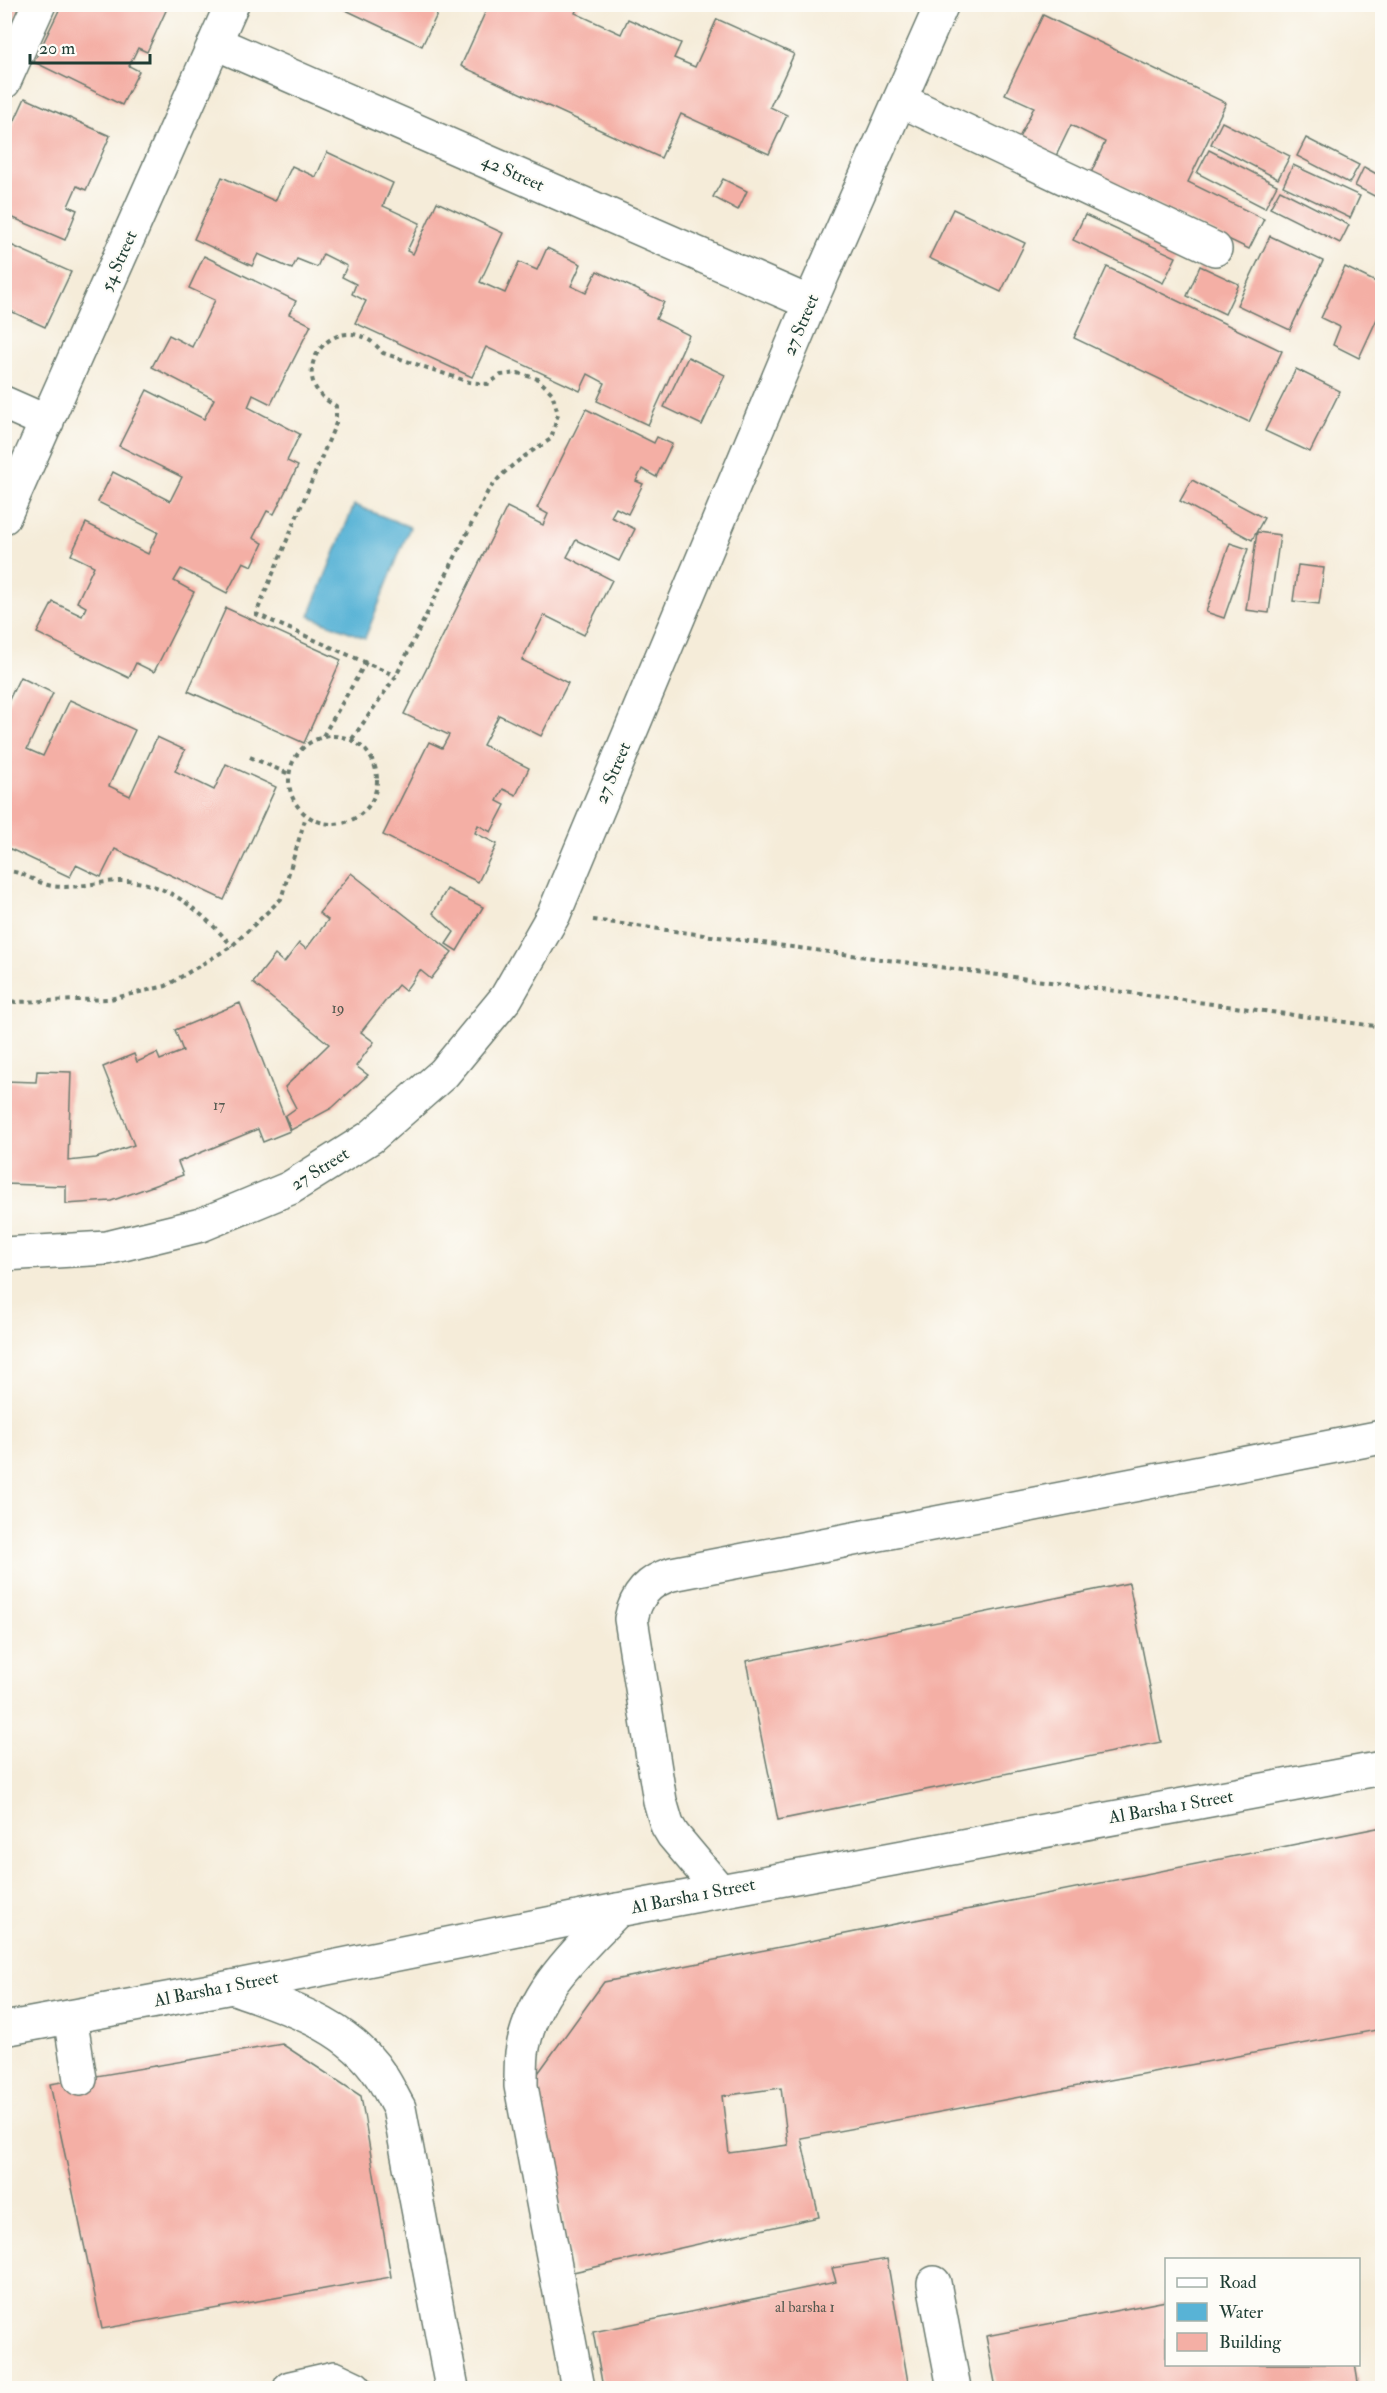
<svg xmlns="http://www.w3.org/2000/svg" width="1387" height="2393" font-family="'IM FELL Double Pica',serif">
  <rect width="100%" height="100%" fill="#fdfcf7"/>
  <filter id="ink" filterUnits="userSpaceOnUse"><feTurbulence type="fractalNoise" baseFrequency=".0167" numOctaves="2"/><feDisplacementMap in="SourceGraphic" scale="12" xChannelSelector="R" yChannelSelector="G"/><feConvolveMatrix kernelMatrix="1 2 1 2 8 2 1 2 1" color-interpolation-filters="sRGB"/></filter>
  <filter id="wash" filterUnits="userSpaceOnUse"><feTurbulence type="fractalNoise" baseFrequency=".008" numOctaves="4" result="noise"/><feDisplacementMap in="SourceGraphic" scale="24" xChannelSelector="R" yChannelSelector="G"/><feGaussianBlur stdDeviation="1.35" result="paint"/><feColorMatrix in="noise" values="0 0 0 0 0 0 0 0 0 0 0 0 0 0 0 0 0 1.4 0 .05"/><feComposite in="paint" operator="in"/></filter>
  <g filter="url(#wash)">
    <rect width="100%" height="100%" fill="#f5ecd9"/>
    <!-- water -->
    <path fill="#58b3d6" stroke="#3c7885" stroke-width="1.5" d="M354 505 410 527 365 638 309 616Z"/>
    <g id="blocks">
      <!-- building -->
      <g fill="#f4afa5" fill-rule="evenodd">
        <path d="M4 4H22L7 36 4 35Z"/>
        <path d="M62 4H169L147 52 138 48 129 66 139 71 122 105 34 62Z"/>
        <path d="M333 4H442L422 46Z"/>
        <path d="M489 4H579L575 13 621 34 628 19 681 43 674 58 695 67 717 19 794 54 770 107 787 115 769 154 681 114 661 158 461 66Z"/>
        <path d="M1043 15 1226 103 1188 182 1264 219 1249 249 1091 173 1105 142 1071 125 1055 158 1018 140 1034 107 1005 94Z"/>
        <path d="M25 98 110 136 86 190 77 186 68 206 77 210 65 240 4 214V144Z"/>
        <path d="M1222 122 1290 156 1278 179 1211 144Z"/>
        <path d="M1306 138 1359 165 1349 183 1297 156Z"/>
        <path d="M1209 150 1277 185 1265 208 1197 173Z"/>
        <path d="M327 152 393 183 383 206 420 223 407 251 413 254 437 202 503 233 480 282 505 293 519 262 537 270 547 248 581 264 571 286 586 293 597 271 664 302 656 319 689 335 648 425 597 401 605 383 588 374 580 391 486 347 472 377 355 323 366 301 352 294 356 284 342 277 347 266 323 254 317 267 297 259 292 269 258 254 252 266 194 239 222 177 275 201 292 166 316 177Z"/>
        <path d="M1293 165 1360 196 1350 218 1283 186Z"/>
        <path d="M1364 167 1382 177V200L1355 186Z"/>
        <path d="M723 179 747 191 738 210 713 197Z"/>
        <path d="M1280 190 1349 225 1340 243 1270 208Z"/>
        <path d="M953 209 1025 243 1001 292 929 258Z"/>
        <path d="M1085 215 1176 257 1163 283 1073 240Z"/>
        <path d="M1270 236 1323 261 1290 330 1237 305Z"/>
        <path d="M4 242 71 272 45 327 4 308Z"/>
        <path d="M204 256 296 301 289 314 311 325 271 404 253 395 248 407 300 434 287 461 298 466 274 514 267 511 253 538 263 543 252 566 243 562 227 593 181 569 174 581 194 592 154 672 136 663 129 678 37 633 53 602 82 616 86 607 77 602 94 566 71 555 86 523 148 554 158 532 98 502 113 472 170 501 182 477 119 446 147 390 204 419 214 399 152 367 169 335 192 347 215 300 189 288Z"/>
        <path d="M1200 266 1239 284 1225 314 1187 296Z"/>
        <path d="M1107 267 1282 351 1249 422 1074 338Z"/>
        <path d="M1345 267 1382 285V308L1359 358 1333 345 1340 327 1321 318Z"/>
        <path d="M688 357 725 375 702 425 664 407Z"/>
        <path d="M1296 369 1340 391 1310 452 1265 431Z"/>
        <path d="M586 409 654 443 657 437 672 444 656 477 642 469 636 481 643 484 628 514 616 508 611 517 635 529 619 561 576 540 567 557 612 580 584 635 544 615 522 660 568 683 541 736 499 715 483 745 529 768 516 795 503 789 497 801 505 805 491 832 478 825 475 833 497 844 478 882 383 835 429 742 442 748 449 735 404 714 507 507 543 525 548 514 537 508Z"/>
        <path d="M1192 480 1264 518 1252 540 1180 501Z"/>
        <path d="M1257 532 1280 535 1269 613 1246 610Z"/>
        <path d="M1230 543 1248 549 1224 618 1206 612Z"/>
        <path d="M1298 565 1324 568 1319 604 1293 601Z"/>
        <path d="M226 608 341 660 304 743 188 691Z"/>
        <path d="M20 677 53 693 27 749 43 756 70 700 135 730 109 786 130 796 157 737 185 750 175 771 214 790 226 764 276 787 224 900 115 849 101 877 76 865 70 877 4 846V710Z"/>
        <path d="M351 873 452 952 431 979 420 970 405 991 398 985 361 1032 374 1042 356 1066 368 1075 332 1108 291 1130 285 1116 296 1108 285 1087 329 1044 253 983 275 955 284 963 299 943 306 949 328 920 319 913Z"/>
        <path d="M447 889 483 907 457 951 446 944 454 932 433 913Z"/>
        <path d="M240 1003 290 1131 263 1142 258 1129 178 1162 183 1175 111 1201 66 1204V1186L4 1184V1081L36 1082 37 1071 71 1072 68 1161 96 1158 134 1145 103 1067 134 1054 137 1062 157 1053 160 1060 183 1051 175 1030Z"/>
        <path d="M1129 1583 1161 1742 778 1820 746 1661Z"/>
        <path d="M1382 1827V2029L801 2138 819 2217 573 2272 536 2076 604 1982ZM781 2088 788 2145 729 2153 722 2096Z"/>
        <path d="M282 2044 361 2096 391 2277 102 2329 50 2084Z"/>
        <path d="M887 2259 909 2388H603L593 2332 836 2282 832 2268Z"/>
        <path d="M1166 2301V2364H1355L1359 2388H996L986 2336Z"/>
      </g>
    </g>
  </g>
  <g filter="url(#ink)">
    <use href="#blocks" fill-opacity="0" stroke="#6a7a6e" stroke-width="1.5"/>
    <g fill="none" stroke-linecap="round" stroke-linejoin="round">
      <defs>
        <g id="minor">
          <path d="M216 43 810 303"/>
          <path d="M4 82 39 4"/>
          <path d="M900 100 1215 249"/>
          <path d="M4 403 47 422"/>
          <path d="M4 517 232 4"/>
          <path d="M4 1254 107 1248 201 1225 290 1188 371 1137 444 1073 506 998 554 914 810 303 942 4"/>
          <path d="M720 1891 673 1835 667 1825 660 1801 631 1619C636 1595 648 1581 672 1574L1382 1437"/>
          <path d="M232 1987C286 2007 348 2024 381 2076 388 2086 393 2098 399 2108L452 2388"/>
          <path d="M70 2017 80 2079"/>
          <path d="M4 2029 232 1987 618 1910 1382 1768"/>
          <path d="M934 2283 954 2388"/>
          <path d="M290 2388 334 2378 355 2388"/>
          <path d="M578 2388 521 2086C521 2075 521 2064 522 2053 531 1992 577 1952 618 1910"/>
        </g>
      </defs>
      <!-- minor casing -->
      <use href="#minor" stroke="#6a7a6e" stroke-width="36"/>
      <!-- path -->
      <g stroke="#6a7a6e" stroke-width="4" stroke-dasharray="4.5 4.5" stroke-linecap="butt">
        <circle cx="333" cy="780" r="44"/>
        <path d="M323 736 366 662"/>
        <path d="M352 739 396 676 488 491C505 468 527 454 551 439L558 414 552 393 538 379 518 373 501 375 488 384 469 382 383 353C343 303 290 363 321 395 325 400 331 403 336 406V423L256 614 396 676"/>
        <path d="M250 757 289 774"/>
        <path d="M4 871C22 870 35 883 52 886 77 890 101 880 125 881 169 882 204 914 232 946"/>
        <path d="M593 920 1382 1027"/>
        <path d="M4 998 15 1002 110 999 166 986 232 946 281 899 306 816"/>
      </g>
      <!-- minor -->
      <use href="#minor" stroke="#fff" stroke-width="33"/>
    </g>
  </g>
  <g text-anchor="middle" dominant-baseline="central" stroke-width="4.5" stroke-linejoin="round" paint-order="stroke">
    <!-- number labels -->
    <g font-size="15" fill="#545a50">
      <text x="338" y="1008">19</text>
      <text x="219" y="1105">17</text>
      <text x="805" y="2307">al barsha 1</text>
    </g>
    <!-- street labels -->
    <g font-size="18" fill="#1f3d34" stroke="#fdfcf7">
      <text transform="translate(513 173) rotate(24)">42 Street</text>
      <text transform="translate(119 261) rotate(-66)">54 Street</text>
      <text transform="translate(801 325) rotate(-67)">27 Street</text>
      <text transform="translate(613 773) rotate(-67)">27 Street</text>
      <text transform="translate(320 1169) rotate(-32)">27 Street</text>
      <text transform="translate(1171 1807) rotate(-10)">Al Barsha 1 Street</text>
      <text transform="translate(693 1896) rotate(-11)">Al Barsha 1 Street</text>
      <text transform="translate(216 1989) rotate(-11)">Al Barsha 1 Street</text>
    </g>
  </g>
  <!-- margin -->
  <rect width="1387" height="2393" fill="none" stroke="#fdfcf7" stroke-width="24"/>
  <!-- legend -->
  <rect x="1165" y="2258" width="195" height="108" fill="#fdfcf7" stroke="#a4b0a9" stroke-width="1.5"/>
  <rect x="1177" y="2278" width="30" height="9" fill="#ffffff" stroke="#a4b0a9" stroke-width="1.5"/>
  <text x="1219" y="2288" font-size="18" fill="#1f3d34">Road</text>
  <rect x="1177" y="2303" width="30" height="18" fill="#58b3d6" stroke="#a4b0a9" stroke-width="1.5"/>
  <text x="1219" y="2318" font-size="18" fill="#1f3d34">Water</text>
  <rect x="1177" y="2333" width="30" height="18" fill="#f4afa5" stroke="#a4b0a9" stroke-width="1.5"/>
  <text x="1219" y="2348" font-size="18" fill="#1f3d34">Building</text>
  <!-- scale -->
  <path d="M30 54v9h120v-9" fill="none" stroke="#1f3d34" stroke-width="3"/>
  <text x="39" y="54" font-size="18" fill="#1f3d34" stroke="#fdfcf7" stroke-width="4.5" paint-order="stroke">20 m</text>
</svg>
